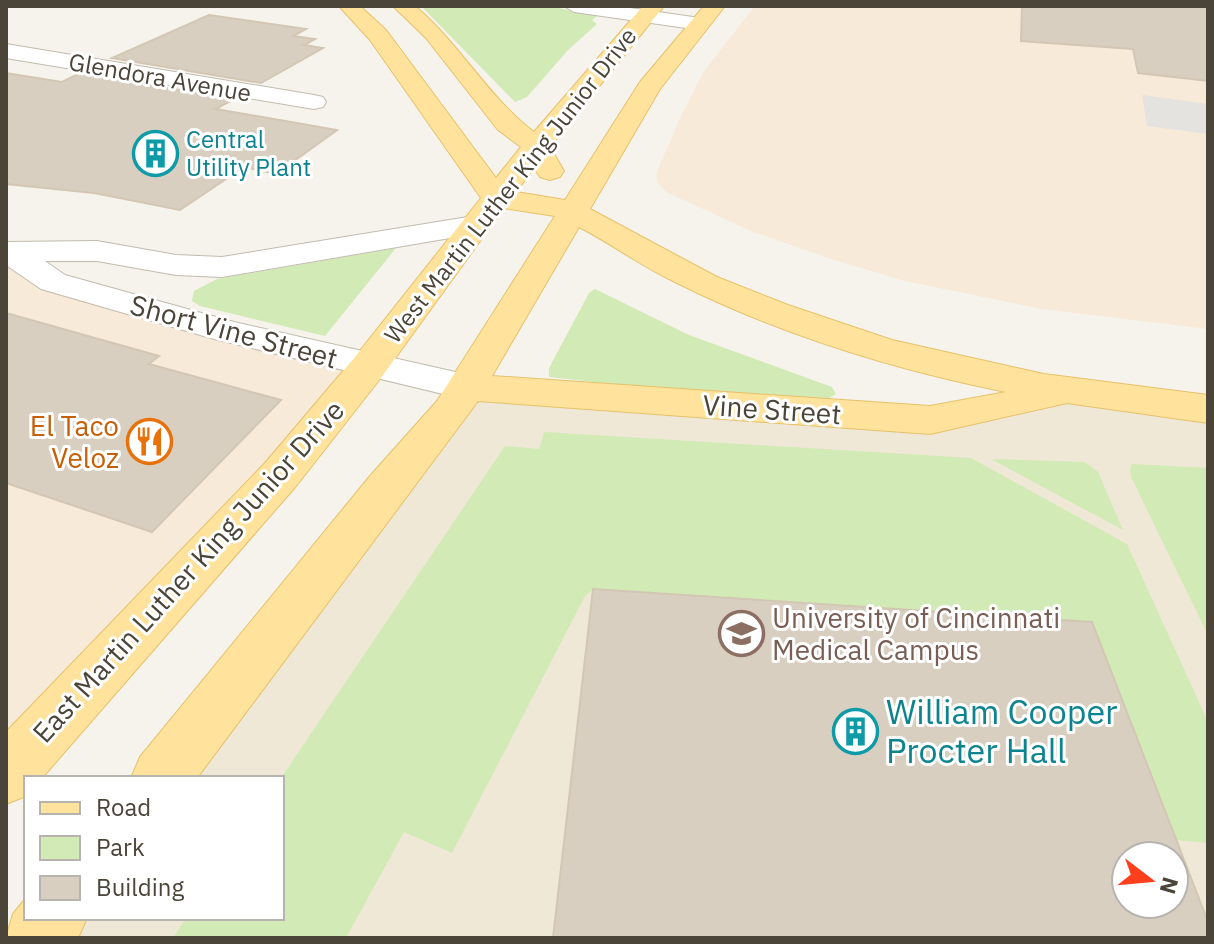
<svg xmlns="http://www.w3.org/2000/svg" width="1214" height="944" font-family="'IBM Plex Sans',sans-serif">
  <rect width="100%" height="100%" fill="#f6f3ec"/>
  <!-- commercial -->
  <g fill="#f7ead8">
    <path d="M755 6H1208V329L1042 309 905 281 831 259 751 231 666 192 658 183 656 174 680 118 704 71Z"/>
    <path d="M6 252 53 282 369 366 6 775Z"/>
  </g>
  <!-- education -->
  <path fill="#efe8d6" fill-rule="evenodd" d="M468 387 930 420 1074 392 1208 409V938H37L53 918H282V778H161ZM1126 856H1174V904H1126Z"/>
  <!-- green -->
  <g fill="#d2eab5">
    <path d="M421 6H546L599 15 592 20 597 24 568 50 527 97 515 102Z"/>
    <path d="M396 248 325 336 200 306 192 301 194 291 217 279Z"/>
    <path d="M595 289 689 335 832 387 836 394 828 399 657 389 549 377V368L589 293Z"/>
    <path d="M544 432 971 458 1127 544 1208 722V843L1176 840 1092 622 593 589 585 596 452 853 404 832 346 938H173L186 918H282L281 778 505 446 539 449Z"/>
    <path d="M991 459 1085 462 1098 472 1123 530Z"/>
    <path d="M1132 464 1208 468V635L1132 479 1130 471Z"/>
  </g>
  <!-- parking -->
  <path fill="#e5e3e0" d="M1142 95 1208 104V134L1147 126Z"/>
  <!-- building -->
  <g fill="#d8cfc1" stroke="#d3c7b4" stroke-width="2" fill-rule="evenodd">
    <path d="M1022 6H1208V81L1138 73 1133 49 1021 41Z"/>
    <path d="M209 15 306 29 293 36 315 39 304 45 323 48 261 83 112 58Z"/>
    <path d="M6 73 62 82 80 73 234 99 216 109 337 130 276 174 244 167 180 210 94 193 6 184Z"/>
    <path d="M6 313 159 356 149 364 281 400 152 532 6 483Z"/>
    <path d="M593 589 1092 622 1208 922V938H553ZM1126 856H1174V904H1126Z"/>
  </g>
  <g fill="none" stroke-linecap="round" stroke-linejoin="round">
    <defs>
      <g id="minor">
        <path d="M564 6H616L700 18 710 24 700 30 574 12Z"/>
        <path d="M6 44 314 95 323 97 326 102 323 107 314 109 6 58Z"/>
        <path d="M474 216 485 218 490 225 485 232 222 277 176 275 97 261H45L65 275 234 322 482 378 488 387 482 396 468 400 214 339 41 289 6 265V242L97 241 176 255 222 257Z"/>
      </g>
      <g id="major">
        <path d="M339 6H360L386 30 496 178 521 147 498 130 426 38 393 6H415C459 43 488 97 534 132L643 6H664L550 147 564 171 560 177 550 180 540 177 534 168 516 192 565 200 640 82 704 6H725L660 89 590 209 717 277 788 305 892 340 1044 374 1208 395V423L1067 403 930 434 478 401 197 778H131L140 757 370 476 437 401 555 216 504 208 383 375 297 485 42 778H26V796L6 804V732L265 463 355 357 481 198 370 40ZM579 227C612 244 641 266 675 282 779 334 892 369 1006 392L930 406 492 376Z"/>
        <path d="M26 898V918H87L78 938H6L13 914Z"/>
      </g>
    </defs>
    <!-- minor casing -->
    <use href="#minor" stroke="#c2bbae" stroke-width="2"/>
    <!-- major casing -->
    <use href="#major" stroke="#e6c16a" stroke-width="2"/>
    <!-- minor -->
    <use href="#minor" fill="#fff" fill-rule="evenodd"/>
    <!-- major -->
    <use href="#major" fill="#ffe39c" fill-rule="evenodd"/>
  </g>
  <!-- icons -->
  <defs>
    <symbol id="building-ring" viewBox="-11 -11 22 22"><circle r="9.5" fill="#fff" stroke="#0f9aa8" stroke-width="1.5"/><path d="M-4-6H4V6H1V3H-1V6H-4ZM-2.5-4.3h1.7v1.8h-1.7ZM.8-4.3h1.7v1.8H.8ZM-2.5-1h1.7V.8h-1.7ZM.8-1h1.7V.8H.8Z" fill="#0f9aa8"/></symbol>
    <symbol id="restaurant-ring" viewBox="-11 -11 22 22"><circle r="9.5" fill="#fff" stroke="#e8710a" stroke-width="1.5"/><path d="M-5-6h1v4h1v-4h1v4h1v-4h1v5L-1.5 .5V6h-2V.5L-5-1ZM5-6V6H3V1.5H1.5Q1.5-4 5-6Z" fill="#e8710a"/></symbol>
    <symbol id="university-ring" viewBox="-11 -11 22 22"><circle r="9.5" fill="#fff" stroke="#8d6e63" stroke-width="1.5"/><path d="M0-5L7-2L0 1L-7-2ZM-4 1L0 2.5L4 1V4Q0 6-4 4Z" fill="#8d6e63"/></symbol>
  </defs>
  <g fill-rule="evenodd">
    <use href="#building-ring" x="130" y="128" width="51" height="51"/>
    <use href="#restaurant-ring" x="124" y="416" width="51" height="51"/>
    <use href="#university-ring" x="716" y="608" width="51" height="51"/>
    <use href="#building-ring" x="830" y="706" width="51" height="51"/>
  </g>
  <g text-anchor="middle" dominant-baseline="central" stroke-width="6" stroke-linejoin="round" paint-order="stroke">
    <!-- far-street labels -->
    <g font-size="24" fill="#4b4439" stroke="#fff">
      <text transform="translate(160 77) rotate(10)">Glendora Avenue</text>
      <text transform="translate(510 185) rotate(-52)">West Martin Luther King Junior Drive</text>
    </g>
    <!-- far-culture labels -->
    <g font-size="24" fill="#0d838f" stroke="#fff" text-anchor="start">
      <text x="186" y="139">Central<tspan x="186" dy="28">Utility Plant</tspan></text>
    </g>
    <!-- street labels -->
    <g font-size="28" fill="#4b4439" stroke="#fff">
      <text transform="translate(234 331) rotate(15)">Short Vine Street</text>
      <text transform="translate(772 409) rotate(4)">Vine Street</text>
      <text transform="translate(188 571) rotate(-48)">East Martin Luther King Junior Drive</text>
    </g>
    <!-- food labels -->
    <g font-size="28" fill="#c56008" stroke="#fff" text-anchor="end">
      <text x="119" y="425">El Taco<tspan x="119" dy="32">Veloz</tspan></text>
    </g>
    <!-- education labels -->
    <g font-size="28" fill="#785e54" stroke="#fff" text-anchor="start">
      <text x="772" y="617">University of Cincinnati<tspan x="772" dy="32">Medical Campus</tspan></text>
    </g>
    <!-- near-culture labels -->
    <g font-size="34" fill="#0d838f" stroke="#fff" text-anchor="start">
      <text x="886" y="711">William Cooper<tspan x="886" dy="39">Procter Hall</tspan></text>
    </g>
  </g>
  <!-- border -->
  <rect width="1214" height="944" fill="none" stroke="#4b4439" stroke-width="16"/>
  <!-- legend -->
  <rect x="24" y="776" width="260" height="144" fill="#ffffff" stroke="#b7b4b0" stroke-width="2"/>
  <rect x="40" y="802" width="40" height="12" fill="#ffe39c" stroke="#b7b4b0" stroke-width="2"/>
  <text x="96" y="816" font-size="24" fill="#4b4439">Road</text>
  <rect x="40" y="836" width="40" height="24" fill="#d2eab5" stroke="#b7b4b0" stroke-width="2"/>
  <text x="96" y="856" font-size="24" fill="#4b4439">Park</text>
  <rect x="40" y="876" width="40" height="24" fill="#d8cfc1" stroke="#b7b4b0" stroke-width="2"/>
  <text x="96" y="896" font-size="24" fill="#4b4439">Building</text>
  <!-- north arrow -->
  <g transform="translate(1150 880) rotate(106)"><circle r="38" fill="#ffffff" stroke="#b7b4b0" stroke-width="2"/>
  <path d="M0-6L14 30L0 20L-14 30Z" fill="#fc3f1d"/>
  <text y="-12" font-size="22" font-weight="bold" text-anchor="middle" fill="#4b4439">N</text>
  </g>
</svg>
